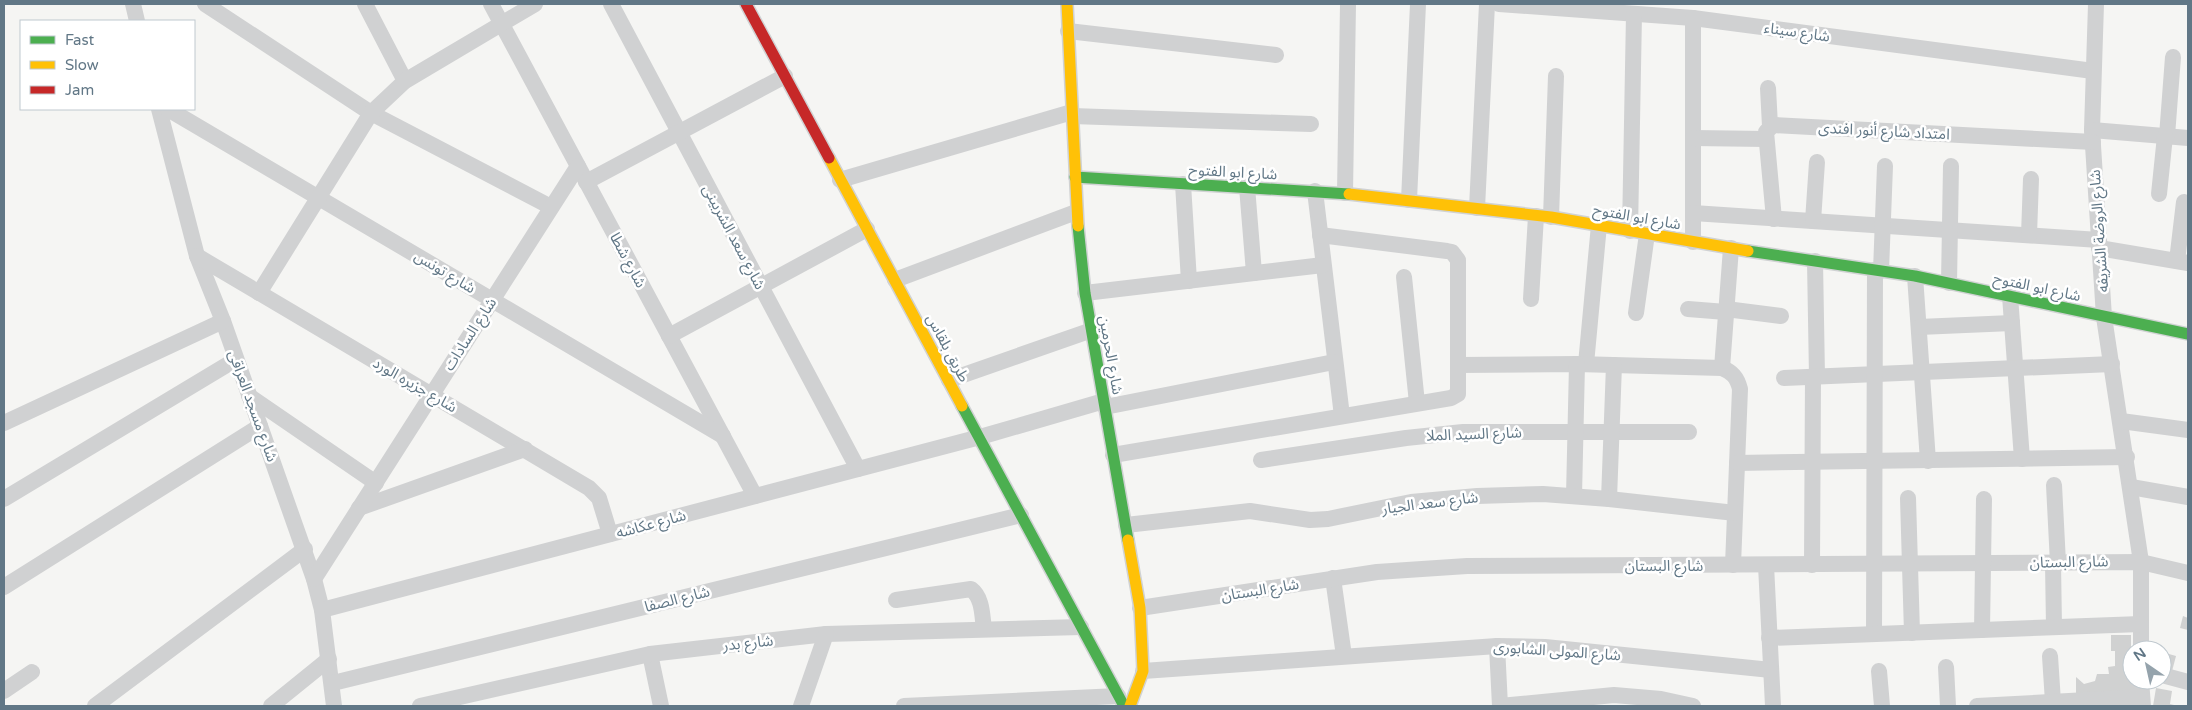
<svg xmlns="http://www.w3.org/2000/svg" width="2192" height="710" font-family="'Varela Round','Noto Sans Arabic',sans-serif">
  <rect width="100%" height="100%" fill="#f5f5f3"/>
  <!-- building -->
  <g fill="#d0d1d1">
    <path d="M2183 616 2188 618V630L2180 628Z"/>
    <path d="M2111 635H2131V657H2126V668H2132L2131 683 2136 684 2137 693 2076 696V677L2084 684 2095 681 2097 674H2109L2108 667 2115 666V651H2111Z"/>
    <path d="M2162 652 2176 656 2171 675 2162 672Z"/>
    <path d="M2156 688 2172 691 2170 704 2178 706H2153Z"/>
  </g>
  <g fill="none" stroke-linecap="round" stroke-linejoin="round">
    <defs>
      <g id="fast">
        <path d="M1075 177 1349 194"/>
        <path d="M1078 226 1085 293 1128 540"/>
        <path d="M1748 251 1915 276 2188 334"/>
        <path d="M962 406 1124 706"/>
      </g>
      <g id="slow">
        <path d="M1067 4 1078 226"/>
        <path d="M829 158 962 406"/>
        <path d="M1349 194 1551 217 1748 251"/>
        <path d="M1128 540 1140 608 1143 671 1130 706"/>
      </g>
      <path id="jam" d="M746 4 829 158"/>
    </defs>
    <!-- fast casing -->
    <use href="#fast" stroke="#d0d2d3" stroke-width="14"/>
    <!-- slow casing -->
    <use href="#slow" stroke="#d0d2d3" stroke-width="14"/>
    <!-- jam casing -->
    <use href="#jam" stroke="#d0d2d3" stroke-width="14"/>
    <!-- street -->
    <g stroke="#d0d1d2" stroke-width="16">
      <path d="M133 4 137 21"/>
      <path d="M205 4 371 113 551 207"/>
      <path d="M365 4 405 81"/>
      <path d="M491 4 755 496"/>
      <path d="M611 4 858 469"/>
      <path d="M1499 4 1693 18 2093 71"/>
      <path d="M2096 4 2092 130 2104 317 2141 562V650"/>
      <path d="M1693 18V242"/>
      <path d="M1068 31 1276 55"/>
      <path d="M1768 88 1770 126"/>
      <path d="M159 109 197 256 223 321 314 579 322 610 334 706"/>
      <path d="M168 109 723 436"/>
      <path d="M1072 116 1311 124"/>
      <path d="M2092 130 2188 138"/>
      <path d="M2167 136 2173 57"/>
      <path d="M1693 138 1766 139"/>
      <path d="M840 180 1072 112"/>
      <path d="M586 182 785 76"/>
      <path d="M1183 184 1189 281"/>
      <path d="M1247 187 1254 273"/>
      <path d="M1315 191 1342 416"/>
      <path d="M1345 193 1348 4"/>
      <path d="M2159 194 2165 136"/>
      <path d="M1409 200 1418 4"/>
      <path d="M1477 208 1487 4"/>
      <path d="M1693 213 2099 240"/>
      <path d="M1551 217 1556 76"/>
      <path d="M1774 219 1766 132 1773 125 2093 142"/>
      <path d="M1813 221 1817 162"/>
      <path d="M1630 231 1634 14"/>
      <path d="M2029 235 2031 179"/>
      <path d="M2099 248 2188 263"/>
      <path d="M197 256 589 488 599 498 610 534"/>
      <path d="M1815 261 1817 377"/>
      <path d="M2177 261 2184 202"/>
      <path d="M1881 271 1885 166"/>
      <path d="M1915 276 1928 461"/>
      <path d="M1404 277 1417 403"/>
      <path d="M895 280 1076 212"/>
      <path d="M1949 283 1951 166"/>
      <path d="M259 293 371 113 405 81 535 4"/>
      <path d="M1085 293 1323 265"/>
      <path d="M2010 296 2022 459"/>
      <path d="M1531 299 1536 216"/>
      <path d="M1688 309 1726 312"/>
      <path d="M1726 309 1781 316"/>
      <path d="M1636 313 1647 234"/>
      <path d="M1919 327 2012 323"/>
      <path d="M669 336 867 229"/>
      <path d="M1586 364 1599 225"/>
      <path d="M1459 365 1577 364 1722 368C1732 372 1737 377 1740 389L1733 565"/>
      <path d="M1722 368 1731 248"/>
      <path d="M1784 378 2112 364"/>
      <path d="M949 380 1092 330"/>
      <path d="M249 396 376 483"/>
      <path d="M1105 407 1334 362"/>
      <path d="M2121 421 2188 430"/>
      <path d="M4 423 223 321"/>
      <path d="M1113 455 1451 398 1458 394V260L1452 252 1447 251 1320 235"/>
      <path d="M1261 460 1406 438 1463 432H1689"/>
      <path d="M1737 463 2127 457"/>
      <path d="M2054 485 2058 563"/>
      <path d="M2131 487 2188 497"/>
      <path d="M1574 496 1577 364"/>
      <path d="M1908 498 1912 633"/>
      <path d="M4 499 235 360"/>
      <path d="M1609 499 1614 365"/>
      <path d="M359 508 525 449"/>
      <path d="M1126 525 1250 511 1310 520 1328 519 1411 502 1477 496 1543 494 1609 499 1735 513"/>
      <path d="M2053 563 2054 627"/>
      <path d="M1766 565 1773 706"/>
      <path d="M1812 565 1813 377"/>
      <path d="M1333 578 1344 656"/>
      <path d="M314 579 578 166"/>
      <path d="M4 587 260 426"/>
      <path d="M896 600 971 589C983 598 982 616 984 629"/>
      <path d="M1140 608 1377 572 1467 566 2141 562 2188 573"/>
      <path d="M322 610 980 437 1104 401"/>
      <path d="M1982 630 1984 499"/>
      <path d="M1874 634 1875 270"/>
      <path d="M1769 638 2141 624"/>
      <path d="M1497 646 1500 706 1614 695 1661 699 1693 706"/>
      <path d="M650 654 661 706"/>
      <path d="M2050 656 2053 702"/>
      <path d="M1946 667 1948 706"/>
      <path d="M1143 671 1497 646 1545 647 1771 670"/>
      <path d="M1879 671 1882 706"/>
      <path d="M2162 675 2188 682"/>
      <path d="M2141 680 2143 706"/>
      <path d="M333 683 1021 515"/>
      <path d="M4 691 32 672"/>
      <path d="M95 706 305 549"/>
      <path d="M271 706 329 659"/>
      <path d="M420 706 650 654 826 634 1081 627"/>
      <path d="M801 706 826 634"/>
      <path d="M904 706 1118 696"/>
      <path d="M1977 706 2142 697"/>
    </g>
    <!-- fast -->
    <use href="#fast" stroke="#4caf50" stroke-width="11"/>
    <!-- slow -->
    <use href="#slow" stroke="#ffc107" stroke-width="11"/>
    <!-- jam -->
    <use href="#jam" stroke="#c62828" stroke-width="11"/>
  </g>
  <g text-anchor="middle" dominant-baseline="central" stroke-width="5" stroke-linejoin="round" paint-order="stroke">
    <!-- street labels -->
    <g font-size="15" fill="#617786" stroke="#fff">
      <text transform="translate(1797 32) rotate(8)">شارع سيناء</text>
      <text transform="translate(1884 131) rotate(3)">امتداد شارع أنور افندى</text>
      <text transform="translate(1233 172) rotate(3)">شارع ابو الفتوح</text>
      <text transform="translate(1637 217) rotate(10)">شارع ابو الفتوح</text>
      <text transform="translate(2099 231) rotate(-94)">شارع الروضة الشريفه</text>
      <text transform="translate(734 237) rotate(62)">شارع سعد الشربينى</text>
      <text transform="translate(628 260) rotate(62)">شارع شطا</text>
      <text transform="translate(445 272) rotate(31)">شارع تونس</text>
      <text transform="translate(2037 287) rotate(12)">شارع ابو الفتوح</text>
      <text transform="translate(470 334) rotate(-57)">شارع السادات</text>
      <text transform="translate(948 348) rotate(62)">طريق بلقاس</text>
      <text transform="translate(1111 355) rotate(80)">شارع الحرمين</text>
      <text transform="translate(415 385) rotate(30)">شارع جزيره الورد</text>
      <text transform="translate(253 406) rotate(70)">شارع مسجد العراقى</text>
      <text transform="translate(1474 434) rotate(-2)">شارع السيد الملا</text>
      <text transform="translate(1430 503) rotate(-7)">شارع سعد الجيار</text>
      <text transform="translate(651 524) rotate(-15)">شارع عكاشه</text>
      <text transform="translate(2069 562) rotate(-1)">شارع البستان</text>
      <text x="1664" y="566">شارع البستان</text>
      <text transform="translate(1260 590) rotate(-9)">شارع البستان</text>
      <text transform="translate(677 599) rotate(-14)">شارع الصفا</text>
      <text transform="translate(748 643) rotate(-6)">شارع بدر</text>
      <text transform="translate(1557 651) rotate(4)">شارع المولى الشابورى</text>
    </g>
  </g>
  <!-- border -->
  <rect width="2192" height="710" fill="none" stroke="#617786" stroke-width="10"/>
  <!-- legend -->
  <rect x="20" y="20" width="175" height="90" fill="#ffffff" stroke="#c0c9cf"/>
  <rect x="30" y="36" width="25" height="8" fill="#4caf50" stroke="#c0c9cf"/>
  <text x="65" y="45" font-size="15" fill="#617786">Fast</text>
  <rect x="30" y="61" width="25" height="8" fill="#ffc107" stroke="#c0c9cf"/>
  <text x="65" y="70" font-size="15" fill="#617786">Slow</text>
  <rect x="30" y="86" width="25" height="8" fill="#c62828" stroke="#c0c9cf"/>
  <text x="65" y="95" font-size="15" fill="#617786">Jam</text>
  <!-- north arrow -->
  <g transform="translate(2147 665) rotate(326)"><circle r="24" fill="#ffffff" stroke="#c0c9cf"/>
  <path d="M0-4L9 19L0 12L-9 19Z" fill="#95a3ac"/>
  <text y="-8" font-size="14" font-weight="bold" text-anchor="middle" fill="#617786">N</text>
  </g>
</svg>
